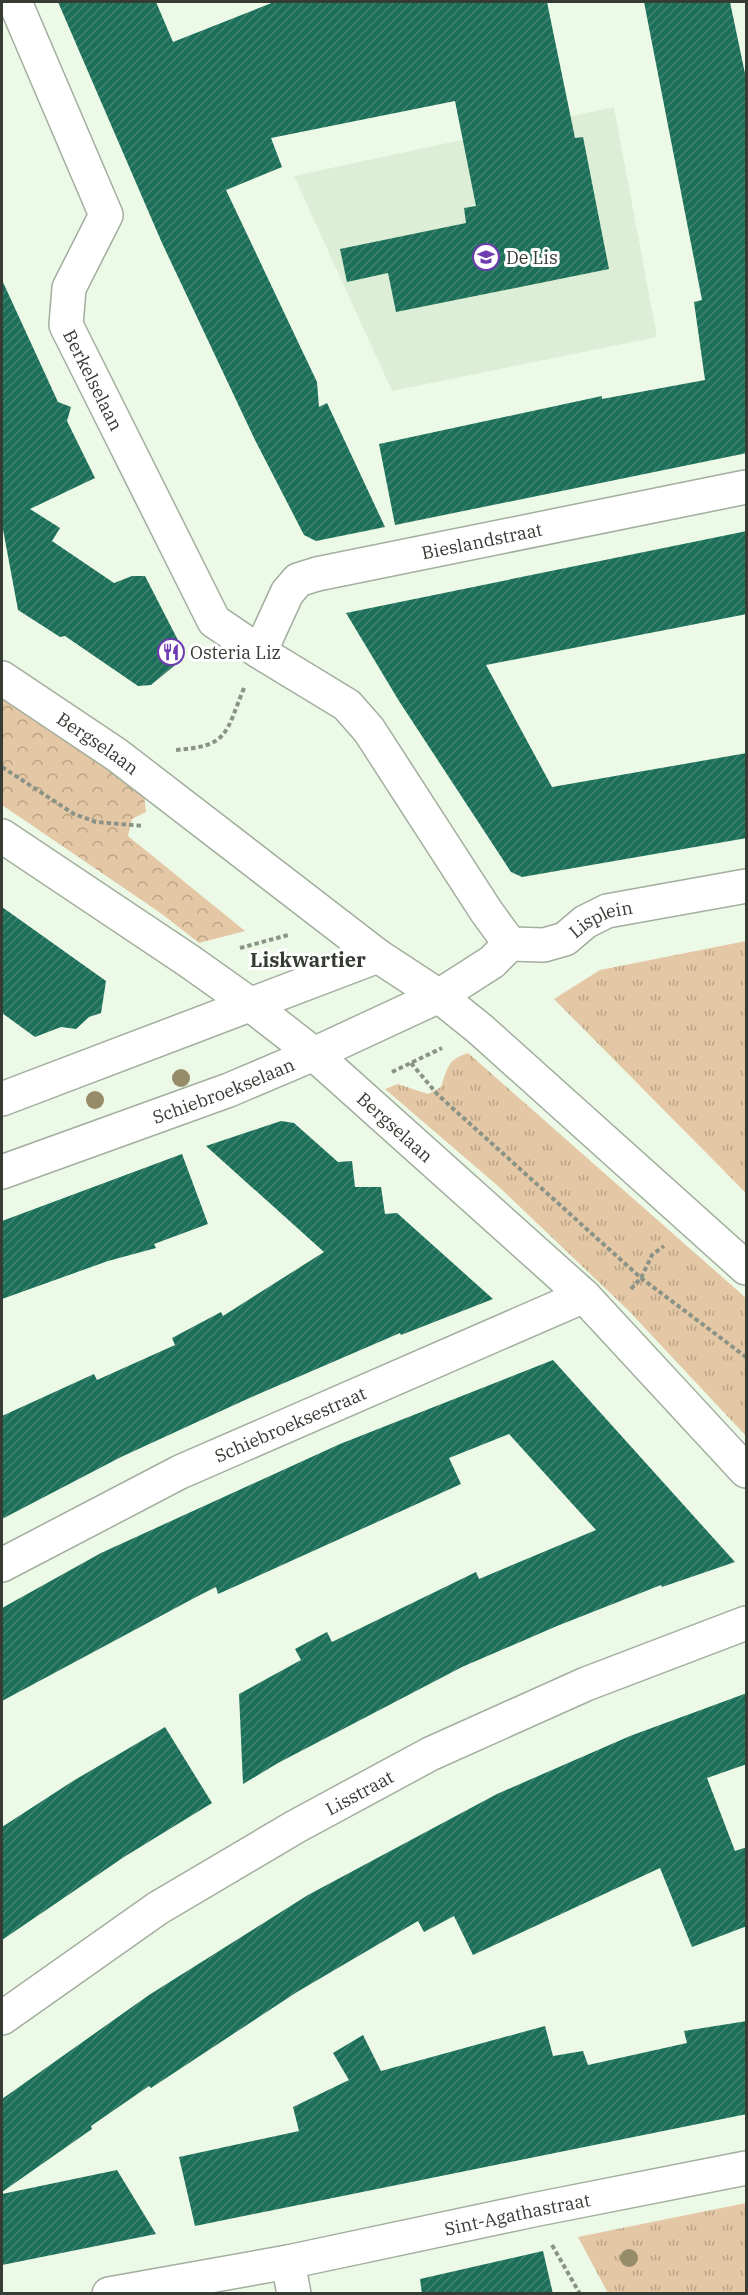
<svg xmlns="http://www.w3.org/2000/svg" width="748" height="2295" font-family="'IBM Plex Serif',serif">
  <defs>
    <pattern id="grass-tufts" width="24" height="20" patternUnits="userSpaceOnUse" patternTransform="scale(1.5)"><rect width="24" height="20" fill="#e4c7a4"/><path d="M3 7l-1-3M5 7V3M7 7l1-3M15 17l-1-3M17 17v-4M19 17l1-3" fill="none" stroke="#baa386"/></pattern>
    <pattern id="forest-crowns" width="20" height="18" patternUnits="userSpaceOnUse" patternTransform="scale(1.5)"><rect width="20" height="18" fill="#e4c7a4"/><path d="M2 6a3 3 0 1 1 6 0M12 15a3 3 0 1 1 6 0" fill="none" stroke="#baa386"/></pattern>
    <pattern id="building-hatch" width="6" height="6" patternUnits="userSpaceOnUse" patternTransform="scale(1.5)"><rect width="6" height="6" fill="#1c6f58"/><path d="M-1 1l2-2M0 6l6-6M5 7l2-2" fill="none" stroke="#468472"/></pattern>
  </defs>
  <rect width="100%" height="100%" fill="#ecf9e7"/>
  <!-- built -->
  <path fill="#ddeed6" d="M614 107 657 337 392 391 294 176Z"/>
  <!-- grass -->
  <g fill="url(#grass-tufts)">
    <path d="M746 941V1193L554 999 600 970Z"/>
    <path d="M468 1053 746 1298V1436L628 1310 498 1186 385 1089 398 1084 428 1094 441 1087C448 1067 447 1060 468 1053Z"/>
    <path d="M746 2203V2293H608L578 2237Z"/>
  </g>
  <!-- forest -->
  <path fill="url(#forest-crowns)" d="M2 691 107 762 144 795 146 812 132 819 128 836 245 931 199 943 162 914 2 805Z"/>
  <!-- building -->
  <g fill="url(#building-hatch)">
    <path d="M58 2H156L173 42 274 2H547L575 138 583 137 609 269 396 312 388 273 347 282 340 249 466 223 464 208 476 206 455 101 271 138 282 167 226 190 317 382 319 407 327 403 385 527 316 541 304 535 255 440 162 243Z"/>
    <path d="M644 2H730L747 83V453L395 525 379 444 602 396V399L705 380 694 302 702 300Z"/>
    <path d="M2 280 58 402 71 407 67 421 95 478 30 509 60 528 52 541 114 583 132 576H145L182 648 180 661 151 685 138 686 65 636 60 637 18 610 2 524Z"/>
    <path d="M747 531V614L486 665 552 787 747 753V838L522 877 511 872 399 701 346 613Z"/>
    <path d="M2 907 106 981 101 1013 89 1017 76 1029 61 1027 35 1037 2 1013Z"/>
    <path d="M281 1121 294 1123 338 1162 352 1161 355 1187H381L385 1214 397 1213 493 1299 401 1335 400 1333 245 1400 121 1457 2 1519V1416L94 1374 97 1380 175 1345 172 1338 221 1312 223 1316 324 1252 206 1146Z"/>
    <path d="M182 1154 208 1224 154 1244 156 1248 108 1261 2 1299V1221Z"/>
    <path d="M553 1360 735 1562 662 1587 661 1585 557 1626 462 1667 278 1763 243 1784 239 1694 301 1660 295 1649 327 1632 332 1642 476 1572 479 1579 596 1530 509 1434 449 1458 461 1484 236 1586 218 1594 216 1587 198 1596 2 1701V1608L101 1553 340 1444Z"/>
    <path d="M747 1693V1764L707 1778 735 1851 747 1847V1926L692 1947 660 1868 473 1955 454 1916 424 1932 418 1921 297 1992 151 2088 149 2086 91 2126 92 2129 2 2192V2099L149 1995 308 1895 497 1794 630 1736Z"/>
    <path d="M165 1727 212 1803 124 1857 2 1940V1827L73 1781Z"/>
    <path d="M747 2021V2114L195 2226 179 2157 299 2131 293 2107 349 2080 333 2053 363 2035 381 2071 545 2026 553 2056 583 2051 588 2065 687 2043 684 2031Z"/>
    <path d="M117 2170 156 2234 2 2265V2194Z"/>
    <path d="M543 2251 553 2294H422L420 2279Z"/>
  </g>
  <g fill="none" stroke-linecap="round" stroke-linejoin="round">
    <defs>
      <g id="minor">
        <path id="s1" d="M15 2 106 215 69 288 66 325 214 621 260 652 347 705 369 730 486 911 510 944"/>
        <path id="s2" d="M260 652 287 593 298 580 317 574 746 487"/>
        <path id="s3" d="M2 678 117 755 378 956 439 996 480 1029 746 1268"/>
        <path id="s4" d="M2 836 189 961 251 1005 314 1054 584 1296 746 1471"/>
        <path d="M2 1099 378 956"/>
        <path id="s5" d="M2 1172 229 1090 314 1054 439 996 492 962 510 944 544 945 565 939 585 922 607 911 746 886"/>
        <path id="s6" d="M2 1565 180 1472 584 1296"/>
        <path id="s7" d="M2 2018 158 1908 295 1827 430 1754 586 1684 746 1623"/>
        <path d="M288 2262 294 2294"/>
        <path id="s8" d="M109 2294 288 2262 533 2210 746 2168"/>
      </g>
    </defs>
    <!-- minor casing -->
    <use href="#minor" stroke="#a2ae9e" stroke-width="36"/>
    <!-- path -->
    <g stroke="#8a9387" stroke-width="4" stroke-dasharray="4.5 3" stroke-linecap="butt">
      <path d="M176 750C229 746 225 734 244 688"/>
      <path d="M2 767 74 814 96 822 144 826"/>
      <path d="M240 948 288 935"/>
      <path d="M411 1063 438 1095 641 1278 746 1357"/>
      <path d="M392 1072 442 1048"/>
      <path d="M631 1289 641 1278 652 1255 664 1246"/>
      <path d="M552 2245 580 2294"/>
    </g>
    <!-- minor -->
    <use href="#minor" stroke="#fff" stroke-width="33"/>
  </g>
  <!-- trees -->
  <g fill="#968c6a">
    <circle cx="181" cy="1078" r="9"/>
    <circle cx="95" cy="1100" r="9"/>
    <circle cx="629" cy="2258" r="9"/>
  </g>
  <!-- icons -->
  <defs>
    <symbol id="school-ring" viewBox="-11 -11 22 22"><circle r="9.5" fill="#fff" stroke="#6f3bb1" stroke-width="1.5"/><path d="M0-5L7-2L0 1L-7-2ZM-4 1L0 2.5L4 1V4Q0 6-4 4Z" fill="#6f3bb1"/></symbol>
    <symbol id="restaurant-ring" viewBox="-11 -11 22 22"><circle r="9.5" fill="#fff" stroke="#6f3bb1" stroke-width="1.5"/><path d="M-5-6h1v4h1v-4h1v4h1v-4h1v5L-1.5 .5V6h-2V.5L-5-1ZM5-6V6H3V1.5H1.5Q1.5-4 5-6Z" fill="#6f3bb1"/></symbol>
  </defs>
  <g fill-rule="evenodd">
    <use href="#school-ring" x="471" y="242" width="30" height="30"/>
    <use href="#restaurant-ring" x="156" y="637" width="30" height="30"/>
  </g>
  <g text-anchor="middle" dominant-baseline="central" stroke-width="6" stroke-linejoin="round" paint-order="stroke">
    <!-- poi labels -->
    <g font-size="18" fill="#363b34" stroke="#fff" text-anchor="start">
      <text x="506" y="257">De Lis</text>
      <text x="190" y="652">Osteria Liz</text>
    </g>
    <!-- street labels -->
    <g font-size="18" fill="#363b34" stroke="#fff">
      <text stroke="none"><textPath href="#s1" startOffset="412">Berkelselaan</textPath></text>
      <text stroke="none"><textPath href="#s2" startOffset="270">Bieslandstraat</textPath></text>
      <text stroke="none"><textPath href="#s3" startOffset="116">Bergselaan</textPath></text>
      <text stroke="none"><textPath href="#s5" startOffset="658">Lisplein</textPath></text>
      <text stroke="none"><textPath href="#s5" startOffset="236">Schiebroekselaan</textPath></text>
      <text stroke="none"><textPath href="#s4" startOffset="490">Bergselaan</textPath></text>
      <text stroke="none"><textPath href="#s6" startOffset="321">Schiebroeksestraat</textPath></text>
      <text stroke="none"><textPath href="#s7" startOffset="423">Lisstraat</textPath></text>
      <text stroke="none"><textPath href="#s8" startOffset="416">Sint-Agathastraat</textPath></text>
    </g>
    <!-- neighbourhood labels -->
    <g font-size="20" font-weight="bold" fill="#363b34" stroke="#fff">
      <text x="308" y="959">Liskwartier</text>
    </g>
  </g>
  <!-- border -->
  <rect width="748" height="2295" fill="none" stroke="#363b34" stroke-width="6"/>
</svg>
